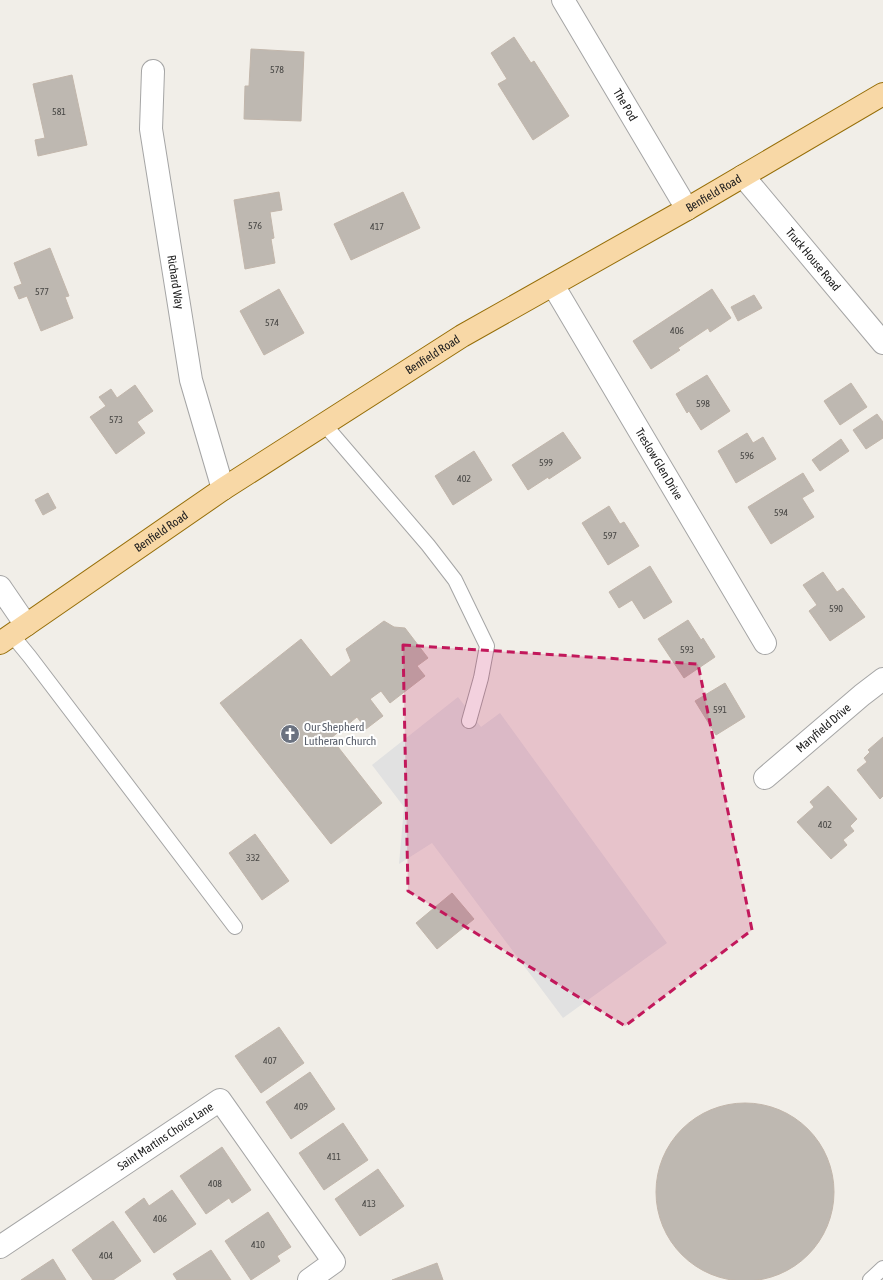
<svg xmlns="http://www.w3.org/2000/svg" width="883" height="1280" font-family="'Asap Condensed',sans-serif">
  <rect width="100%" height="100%" fill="#f1eee8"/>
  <!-- parking -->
  <path fill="#e1e1e1" d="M458 697 481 727 500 713 667 943 563 1018 432 843 399 864 404 807 372 765Z"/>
  <!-- building -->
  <g fill="#beb8b1" stroke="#c2b6ab">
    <path d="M514 37 531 63 534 61 569 116 533 140 498 84 507 79 491 53Z"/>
    <path d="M251 49 304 52 301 121 244 119 245 86H249Z"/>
    <path d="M72 75 87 145 38 156 35 140 45 138 33 84Z"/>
    <path d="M279 192 282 210 270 212 274 238 271 239 275 263 245 269 234 200Z"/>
    <path d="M403 192 420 228 351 260 334 224Z"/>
    <path d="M50 248 69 296 65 297 73 318 41 331 27 296 19 299 14 287 22 284 14 263Z"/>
    <path d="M279 289 304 333 264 355 240 311Z"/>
    <path d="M712 289 731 318 710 332 708 328 678 348 680 350 651 369 633 341Z"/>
    <path d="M754 295 762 308 738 321 731 307Z"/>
    <path d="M707 375 730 411 701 430 689 411 687 413 676 394Z"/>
    <path d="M851 383 867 407 840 425 824 401Z"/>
    <path d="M135 385 153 411 137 422 145 433 116 454 90 417 106 406 99 397 111 389 117 398Z"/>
    <path d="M877 414 883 422V438L866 449 853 430Z"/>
    <path d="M563 432 581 458 549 479 548 477 528 490 512 465Z"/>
    <path d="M747 433 753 443 763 437 776 459 736 483 718 451Z"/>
    <path d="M841 439 849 451 820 471 812 460Z"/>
    <path d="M474 451 492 480 453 505 435 476Z"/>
    <path d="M803 473 814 491 802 498 814 517 771 544 748 507Z"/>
    <path d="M48 493 56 508 43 515 35 500Z"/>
    <path d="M609 506 620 524 624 522 639 546 608 565 582 523Z"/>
    <path d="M650 566 672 602 644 619 632 600 619 608 609 592Z"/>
    <path d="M823 572 837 592 843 588 865 617 830 641 809 611 817 605 803 585Z"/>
    <path d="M688 620 701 640 703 638 715 657 684 678 658 639Z"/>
    <path d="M384 621 394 627 405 628 428 658 417 666 425 676 390 703 381 691 370 699 383 716 366 729 357 717 331 738 382 803 331 844 220 703 301 639 331 677 351 661 346 649Z"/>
    <path d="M725 683 745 717 716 735 695 701Z"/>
    <path d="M883 737V796L880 799 857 770 867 762 864 758 870 752 868 750Z"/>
    <path d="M828 786 857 819 850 826 854 831 843 840 847 845 831 859 797 822 814 807 810 802Z"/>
    <path d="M255 834 289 881 262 900 229 853Z"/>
    <path d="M452 893 474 919 437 949 416 923Z"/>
    <path d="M279 1027 304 1063 261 1093 235 1056Z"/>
    <path d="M310 1072 335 1109 291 1139 266 1102Z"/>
    <circle cx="745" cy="1192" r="89"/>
    <path d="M343 1123 368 1160 324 1190 299 1153Z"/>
    <path d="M222 1147 251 1190 232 1203 229 1198 206 1214 180 1176Z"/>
    <path d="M378 1169 404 1206 360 1236 335 1199Z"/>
    <path d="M172 1190 196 1224 154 1253 125 1212 144 1198 149 1206Z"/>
    <path d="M268 1212 291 1247 277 1256 280 1261 251 1280 225 1241Z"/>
    <path d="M113 1221 141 1261 113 1280H93L72 1250Z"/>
    <path d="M211 1250 231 1280H177L173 1274Z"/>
    <path d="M53 1259 66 1280H21Z"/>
    <path d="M437 1263 443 1280H392Z"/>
  </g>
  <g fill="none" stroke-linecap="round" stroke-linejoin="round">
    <defs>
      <g id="lane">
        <path d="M324 424 428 545 455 580 487 646 481 678 469 721"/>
        <path d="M12 635 30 657 235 927"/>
        <path d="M870 1280 883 1268"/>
      </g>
      <g id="street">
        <path id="s1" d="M563 0 687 209"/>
        <path id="s2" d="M153 71 151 129 191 380 223 489"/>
        <path id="s3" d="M743 176 883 343"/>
        <path id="s4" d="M553 285 765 643"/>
        <path d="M0 587 26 625"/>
        <path id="s5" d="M765 778 862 695 883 679"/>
        <path id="s6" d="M0 1247 220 1100 334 1262 309 1280"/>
      </g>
      <g id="primary">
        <path id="s7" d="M0 643 223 489 462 336 687 209 883 94"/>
      </g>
    </defs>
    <!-- lane casing -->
    <use href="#lane" stroke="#a5a5a5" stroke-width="16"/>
    <!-- street casing -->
    <use href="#street" stroke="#a5a5a5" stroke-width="24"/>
    <!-- primary casing -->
    <use href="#primary" stroke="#966e08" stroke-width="24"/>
    <!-- lane -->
    <use href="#lane" stroke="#fff" stroke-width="14"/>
    <!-- street -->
    <use href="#street" stroke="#fff" stroke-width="22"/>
    <!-- primary -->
    <use href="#primary" stroke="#f8d8a6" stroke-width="22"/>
  </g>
  <!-- marked area -->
  <path fill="#c2185b" fill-opacity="0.2" stroke="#c2185b" stroke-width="3" stroke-dasharray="8 5" stroke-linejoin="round" d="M403 645 698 664 752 930 625 1026 408 891Z"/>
  <!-- icons -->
  <defs>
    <symbol id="church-disc" viewBox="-11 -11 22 22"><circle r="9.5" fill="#6b7280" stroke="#fff"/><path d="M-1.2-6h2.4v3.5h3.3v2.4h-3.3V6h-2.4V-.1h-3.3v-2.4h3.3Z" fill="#fff"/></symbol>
  </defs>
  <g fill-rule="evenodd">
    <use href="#church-disc" x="279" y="723" width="22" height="22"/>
  </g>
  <g text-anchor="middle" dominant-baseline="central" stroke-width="4" stroke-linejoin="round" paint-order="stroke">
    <!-- number labels -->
    <g font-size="10" fill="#484745">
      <text x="277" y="69">578</text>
      <text x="59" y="111">581</text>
      <text x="255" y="225">576</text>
      <text x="377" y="226">417</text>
      <text x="42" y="291">577</text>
      <text x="272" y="322">574</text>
      <text x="677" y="330">406</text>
      <text x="703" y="403">598</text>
      <text x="116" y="419">573</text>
      <text x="747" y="455">596</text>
      <text x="546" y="462">599</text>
      <text x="464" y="478">402</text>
      <text x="781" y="512">594</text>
      <text x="610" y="535">597</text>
      <text x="836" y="608">590</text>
      <text x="687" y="649">593</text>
      <text x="720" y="709">591</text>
      <text x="825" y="824">402</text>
      <text x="253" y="857">332</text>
      <text x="270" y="1060">407</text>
      <text x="301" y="1106">409</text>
      <text x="334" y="1156">411</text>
      <text x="215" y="1183">408</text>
      <text x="369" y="1203">413</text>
      <text x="160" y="1218">406</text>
      <text x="258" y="1244">410</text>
      <text x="106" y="1255">404</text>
    </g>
    <!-- street labels -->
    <g font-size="12" fill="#212121" stroke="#fff">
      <text stroke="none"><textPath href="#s1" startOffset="122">The Pod</textPath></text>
      <text stroke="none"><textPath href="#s7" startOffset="844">Benfield Road</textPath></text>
      <text stroke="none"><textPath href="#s3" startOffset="109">Truck House Road</textPath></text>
      <text stroke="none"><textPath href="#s2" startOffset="213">Richard Way</textPath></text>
      <text stroke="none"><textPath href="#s7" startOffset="520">Benfield Road</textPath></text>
      <text stroke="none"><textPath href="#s4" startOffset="208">Treslow Glen Drive</textPath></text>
      <text stroke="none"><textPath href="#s7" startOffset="196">Benfield Road</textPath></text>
      <text stroke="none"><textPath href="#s5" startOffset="77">Maryfield Drive</textPath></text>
      <text stroke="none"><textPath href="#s6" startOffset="199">Saint Martins Choice Lane</textPath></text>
    </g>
    <!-- worship labels -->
    <g font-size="12" fill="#5b616d" stroke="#fff" text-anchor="start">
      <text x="304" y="727">Our Shepherd<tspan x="304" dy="14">Lutheran Church</tspan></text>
    </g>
  </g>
</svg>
